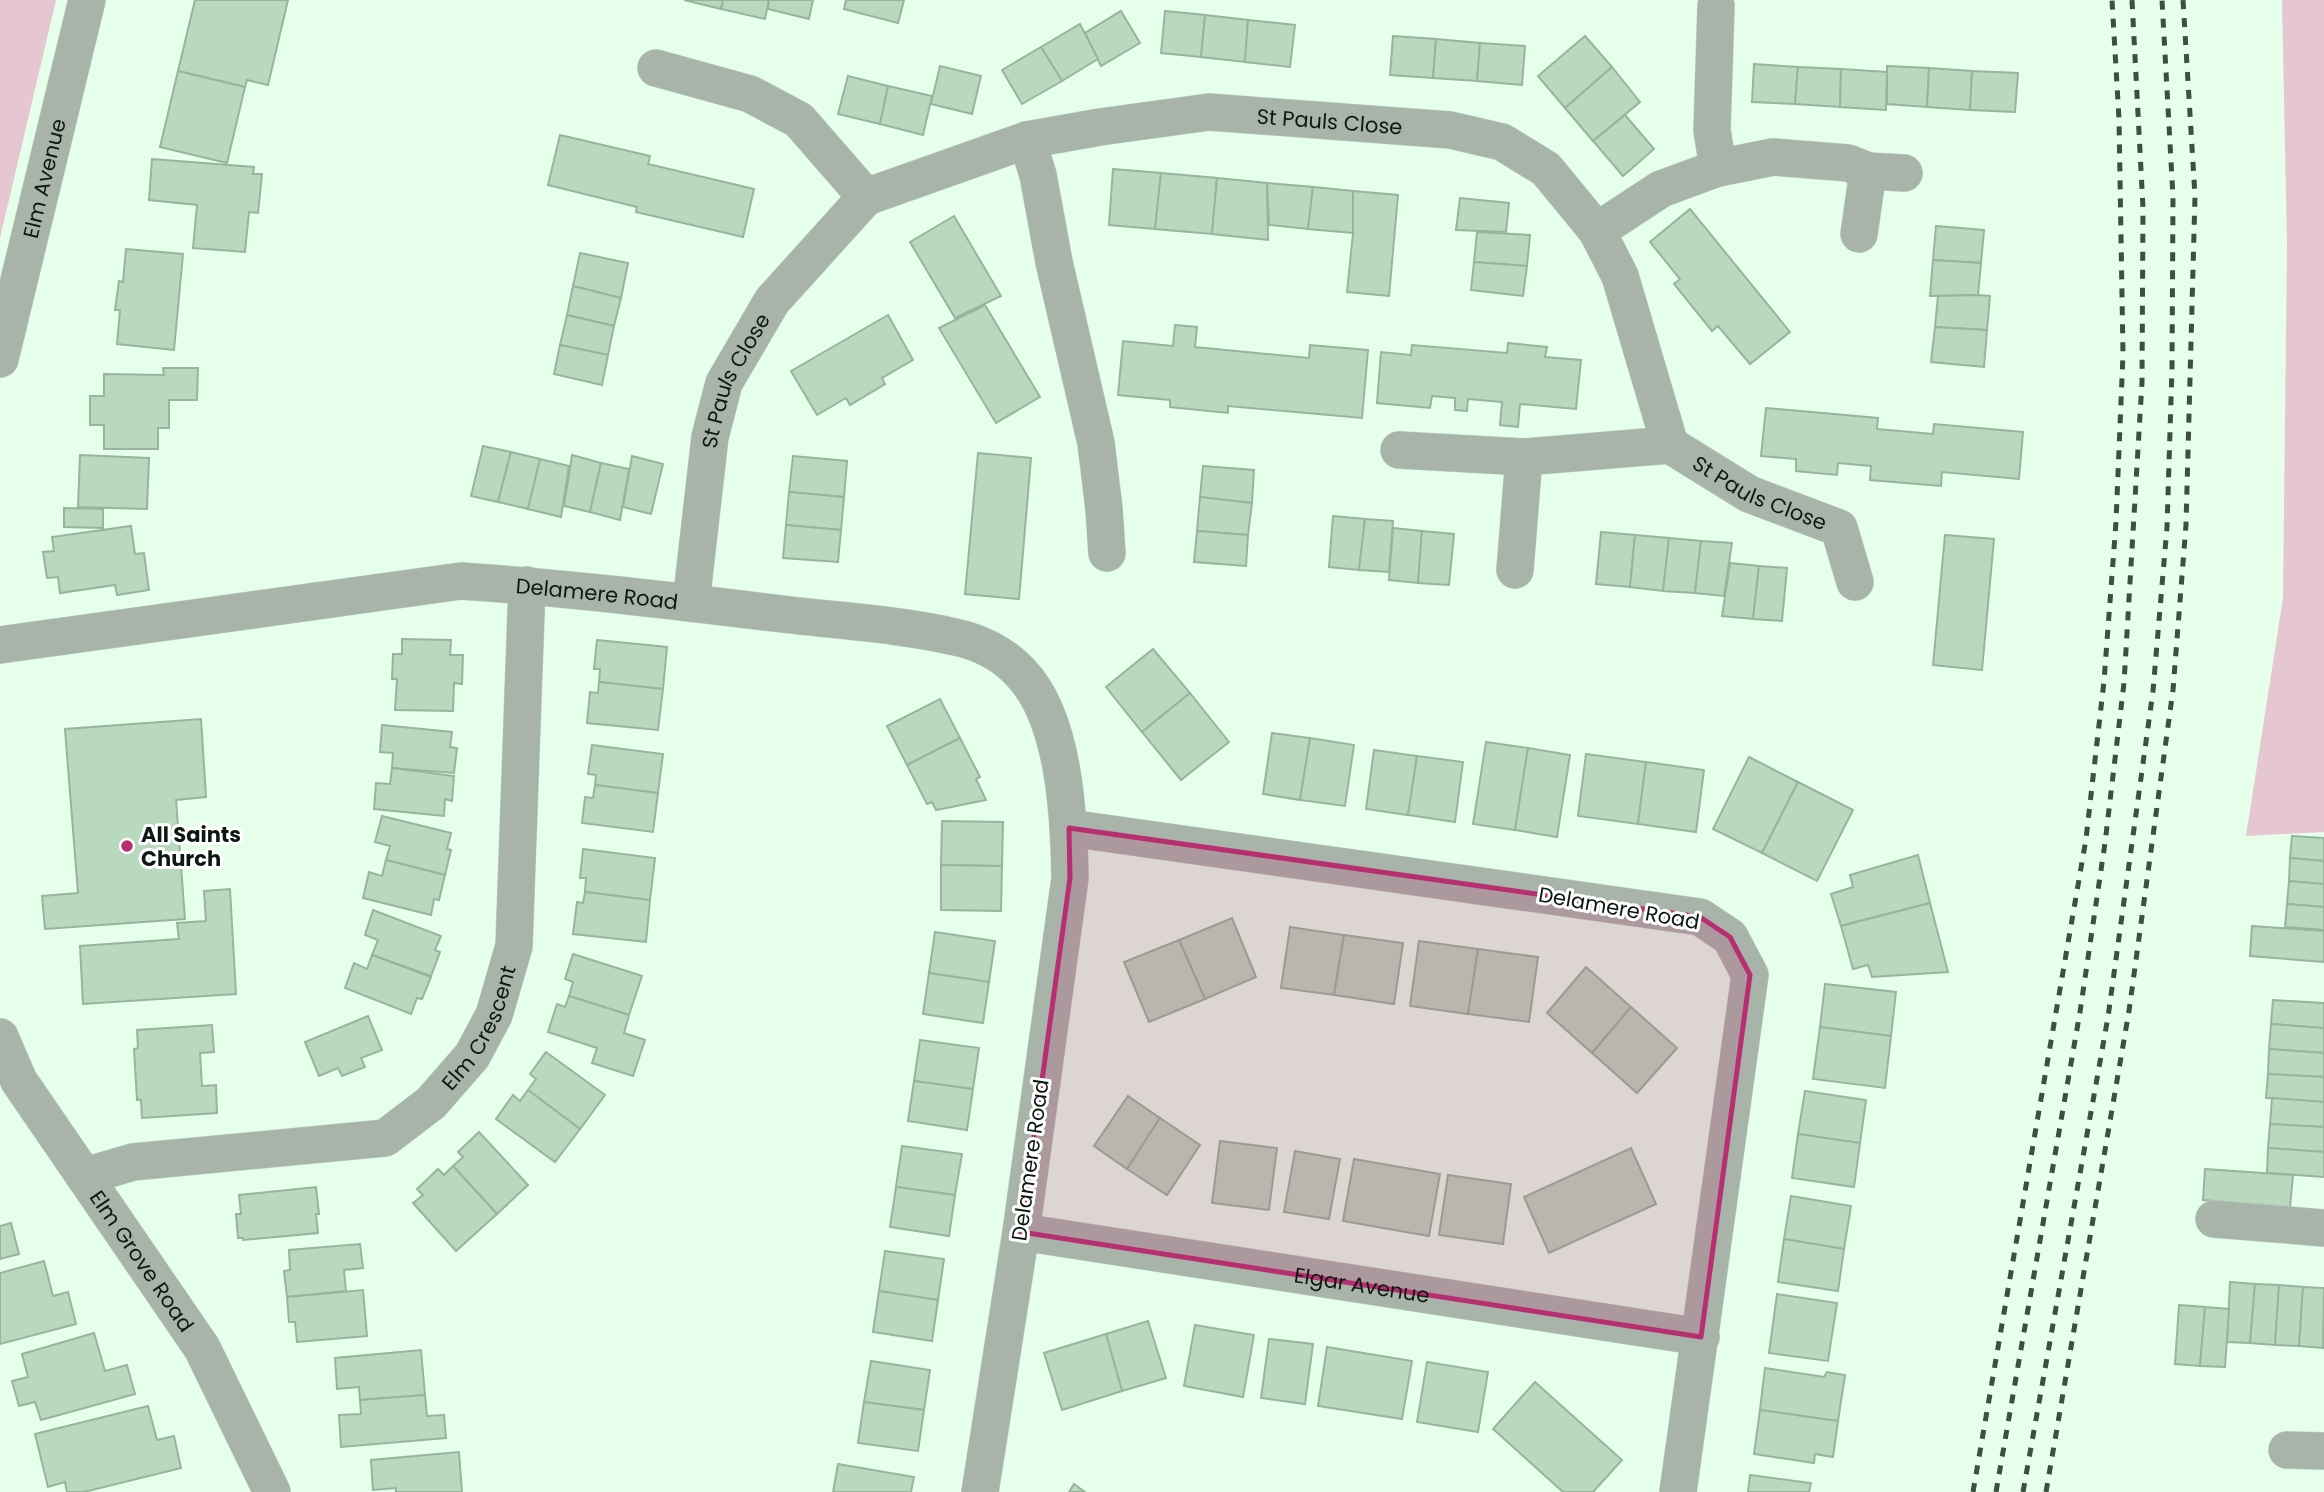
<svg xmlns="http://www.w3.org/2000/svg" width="2324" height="1492" font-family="Poppins,sans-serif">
  <rect width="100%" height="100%" fill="#e5ffea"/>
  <!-- green -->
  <g fill="#e6c7d1">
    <path d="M0 0H56L0 238Z"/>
    <path d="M2282 0H2324V832L2246 836 2283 598 2287 246Z"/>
  </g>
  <!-- building -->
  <g fill="#b9d9bf" stroke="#96b59d" stroke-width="2">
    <path d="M195 0H288L268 85 247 80 245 87 178 71Z"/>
    <path d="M684 0H723L721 9Z"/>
    <path d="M723 0H769L765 19 721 9Z"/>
    <path d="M769 0H813L809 19 768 9Z"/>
    <path d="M846 0H904L898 23 844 9Z"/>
    <path d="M1121 11 1140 43 1101 66 1085 33Z"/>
    <path d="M1165 11 1205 15 1201 57 1161 53Z"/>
    <path d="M1205 15 1248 20 1245 62 1201 57Z"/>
    <path d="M1248 20 1295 25 1290 67 1245 62Z"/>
    <path d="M1080 24 1098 59 1062 81 1041 47Z"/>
    <path d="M1393 36 1436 39 1433 78 1390 75Z"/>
    <path d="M1585 36 1612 67 1565 108 1538 76Z"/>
    <path d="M1436 39 1480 43 1477 81 1433 78Z"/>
    <path d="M1480 43 1525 46 1522 85 1477 81Z"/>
    <path d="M1041 47 1062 81 1022 104 1002 70Z"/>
    <path d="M1754 64 1798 67 1795 104 1752 102Z"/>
    <path d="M940 66 981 76 972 114 931 104Z"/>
    <path d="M1887 66 1929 68 1927 107 1887 104Z"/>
    <path d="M1612 67 1640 102 1593 141 1565 108Z"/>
    <path d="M1798 67 1841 69 1840 107 1795 104Z"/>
    <path d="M1929 68 1972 71 1970 110 1927 107Z"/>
    <path d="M1841 69 1887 72 1886 110 1840 107Z"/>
    <path d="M178 71 245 87 227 163 160 147Z"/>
    <path d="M1972 71 2018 73 2015 112 1970 110Z"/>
    <path d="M848 76 888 86 880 124 838 114Z"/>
    <path d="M888 86 932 96 923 135 880 124Z"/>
    <path d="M1625 115 1654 149 1623 176 1593 141Z"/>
    <path d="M560 135 650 156 648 164 754 189 743 237 636 212 637 207 548 185Z"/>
    <path d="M152 159 254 167 253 174H262L258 213 249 212 245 252 193 248 197 205 149 200Z"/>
    <path d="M1113 169 1161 173 1155 229 1109 225Z"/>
    <path d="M1161 173 1217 178 1212 234 1155 229Z"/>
    <path d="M1217 178 1267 183 1268 240 1212 234Z"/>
    <path d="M1267 183 1313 187 1308 229 1269 225Z"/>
    <path d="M1313 187 1353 191V233L1308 229Z"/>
    <path d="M1353 191 1398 195 1389 296 1347 292 1353 233Z"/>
    <path d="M1460 198 1509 203 1506 232 1456 230Z"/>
    <path d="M1690 209 1790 332 1750 364 1718 326 1712 331 1674 284 1680 279 1650 242Z"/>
    <path d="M954 216 1001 296 955 318 910 242Z"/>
    <path d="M1936 226 1984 230 1981 263 1933 260Z"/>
    <path d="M1477 232 1530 235 1527 266 1474 262Z"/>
    <path d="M126 249 183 254 174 350 117 344 120 310H115L119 281 123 282Z"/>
    <path d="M580 253 628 263 621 298 573 286Z"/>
    <path d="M1933 260 1981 263 1978 295 1930 296Z"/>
    <path d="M1474 262 1527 266 1523 296 1471 290Z"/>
    <path d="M573 286 621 298 614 326 567 315Z"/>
    <path d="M1978 295 1990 296 1987 330 1935 327 1938 296Z"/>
    <path d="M985 305 1040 397 996 423 939 328Z"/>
    <path d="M567 315 614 326 608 355 560 345Z"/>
    <path d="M888 315 913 360 882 378 885 384 850 405 846 398 817 415 791 371Z"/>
    <path d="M1175 325 1197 327 1195 347 1309 358 1310 345 1368 350 1362 418 1228 406V413L1170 407V400L1118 395 1123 341 1173 346Z"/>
    <path d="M1935 327 1987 330 1984 367 1931 362Z"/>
    <path d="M1508 343 1547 347 1545 357 1581 360 1576 409 1520 404 1518 427 1500 425 1502 402 1468 399 1467 411 1455 410V398L1432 396 1430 408 1377 403 1381 352 1411 355 1412 345 1507 353Z"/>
    <path d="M560 345 608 355 602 385 554 374Z"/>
    <path d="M163 368H198L197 400H169V428H158V449H104V425H90V396H104V374L164 375Z"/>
    <path d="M1766 408 1878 418 1877 429 1933 434 1934 424 2023 432 2019 479 1942 472 1941 486 1870 480 1871 466 1838 463 1837 475 1796 471V459L1761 456Z"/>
    <path d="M483 446 511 452 498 502 471 496Z"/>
    <path d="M511 452 540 459 528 509 498 502Z"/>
    <path d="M978 453 1031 458 1019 599 965 594Z"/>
    <path d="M80 455 149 458 147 509 78 507Z"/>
    <path d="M572 455 601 463 590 512 564 506Z"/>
    <path d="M632 456 663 464 651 514 623 507Z"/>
    <path d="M793 456 847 461 844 497 789 492Z"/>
    <path d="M540 459 569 466 561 517 528 509Z"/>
    <path d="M601 463 629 469 620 520 590 512Z"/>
    <path d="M1203 466 1254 470 1252 503 1200 497Z"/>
    <path d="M789 492 844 497 841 530 786 525Z"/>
    <path d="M1200 497 1252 503 1248 535 1197 531Z"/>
    <path d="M64 508 103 509V528L64 527Z"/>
    <path d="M1333 516 1365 519 1359 570 1329 567Z"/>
    <path d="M1365 519 1393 521 1389 572 1359 570Z"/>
    <path d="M786 525 841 530 838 562 783 558Z"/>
    <path d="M131 526 135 554 144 553 149 590 117 595 115 585 60 593 58 577 47 578 43 552 54 551 52 537Z"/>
    <path d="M1393 528 1422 531 1418 583 1389 580Z"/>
    <path d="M1197 531 1248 535 1246 566 1194 562Z"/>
    <path d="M1422 531 1454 534 1449 585 1418 583Z"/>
    <path d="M1601 532 1635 535 1630 587 1596 584Z"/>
    <path d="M1635 535 1669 538 1663 591 1630 587Z"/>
    <path d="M1945 535 1994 539 1982 670 1933 665Z"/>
    <path d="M1669 538 1701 541 1695 593 1663 591Z"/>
    <path d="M1701 541 1732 543 1724 596 1695 593Z"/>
    <path d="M1730 563 1759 566 1753 619 1722 616Z"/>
    <path d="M1759 566 1787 568 1782 621 1753 619Z"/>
    <path d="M402 639 451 640 450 655H463L462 684 454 683 453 711 395 710 397 679H392L393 654H402Z"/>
    <path d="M597 640 667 647 663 689 599 682 600 669H594Z"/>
    <path d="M1153 649 1190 693 1142 732 1106 687Z"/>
    <path d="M599 682 663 689 658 730 587 723 590 692 598 693Z"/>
    <path d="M1190 693 1229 742 1181 780 1142 732Z"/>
    <path d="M940 699 960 738 907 765 887 726Z"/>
    <path d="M201 719 206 797 176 800 185 919 45 929 42 896 78 893 65 729Z"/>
    <path d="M382 725 452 732 450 747 457 748 454 773 392 768 393 753 380 752Z"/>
    <path d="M1272 733 1310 738 1300 800 1263 794Z"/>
    <path d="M960 738 980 777 976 779 986 800 936 810 932 802 927 804 907 765Z"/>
    <path d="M1310 738 1354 745 1345 806 1300 800Z"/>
    <path d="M1486 742 1528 748 1515 830 1473 824Z"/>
    <path d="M592 745 663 754 658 793 595 785 596 775 588 774Z"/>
    <path d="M1528 748 1570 755 1557 837 1515 830Z"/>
    <path d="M1374 750 1417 756 1408 815 1366 809Z"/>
    <path d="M1586 754 1646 762 1638 824 1578 816Z"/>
    <path d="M1417 756 1463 762 1455 822 1408 815Z"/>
    <path d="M1749 757 1798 782 1762 853 1713 829Z"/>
    <path d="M1646 762 1704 770 1696 832 1638 824Z"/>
    <path d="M392 768 454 776 452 801 445 799 444 816 374 809 376 783 390 784Z"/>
    <path d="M1798 782 1853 810 1817 881 1762 853Z"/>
    <path d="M595 785 658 793 653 832 582 823 585 797 593 798Z"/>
    <path d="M382 816 451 833 447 849 451 850 445 875 386 860 390 846 375 842Z"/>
    <path d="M942 821 1003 822 1002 866 941 865Z"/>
    <path d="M2292 836 2324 838V861L2290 858Z"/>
    <path d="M583 849 655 858 650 900 585 892 586 878H580Z"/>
    <path d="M1918 855 1930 903 1841 926 1831 894 1853 887 1850 875Z"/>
    <path d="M2290 858 2324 861V884L2289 881Z"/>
    <path d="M386 860 445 875 439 900 434 899 431 915 363 898 369 872 382 876Z"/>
    <path d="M941 865 1002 866 1001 911 941 910Z"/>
    <path d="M2289 881 2324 884V907L2287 904Z"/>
    <path d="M230 889 236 994 83 1004 80 946 179 939 177 923 206 921 204 891Z"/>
    <path d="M585 892 650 900 646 942 573 934 577 902 583 903Z"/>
    <path d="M1930 903 1948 972 1872 977 1868 965 1853 969 1841 926Z"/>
    <path d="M2287 904 2324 907V930L2285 927Z"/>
    <path d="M373 910 441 936 435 950 440 952 431 976 372 955 378 940 365 935Z"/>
    <path d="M1232 918 1256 977 1205 999 1179 940Z"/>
    <path d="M2252 926 2324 931V962L2250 956Z"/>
    <path d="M1290 927 1344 935 1334 995 1281 988Z"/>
    <path d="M935 932 995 941 989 982 929 973Z"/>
    <path d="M1344 935 1403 943 1394 1004 1334 995Z"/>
    <path d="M1179 940 1205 999 1149 1022 1124 962Z"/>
    <path d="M1419 941 1478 949 1468 1014 1410 1006Z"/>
    <path d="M1478 949 1538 957 1529 1022 1468 1014Z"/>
    <path d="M573 954 642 976 629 1015 569 996 573 982 565 979Z"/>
    <path d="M372 955 431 977 422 999 417 998 411 1014 345 988 354 963 367 969Z"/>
    <path d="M1586 967 1631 1007 1592 1053 1547 1013Z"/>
    <path d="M929 973 989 982 983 1023 923 1014Z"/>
    <path d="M1825 984 1896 992 1891 1036 1820 1027Z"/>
    <path d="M569 996 629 1015 624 1033 645 1040 633 1076 592 1063 597 1048 548 1032 557 1004 565 1007Z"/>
    <path d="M2273 1000 2324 1003V1028L2271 1024Z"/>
    <path d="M1631 1007 1677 1048 1637 1093 1592 1053Z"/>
    <path d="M368 1016 382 1050 361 1058 365 1067 342 1076 338 1068 319 1076 305 1042Z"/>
    <path d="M2271 1024 2324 1028V1053L2269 1049Z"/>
    <path d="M212 1025 214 1052 200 1053 202 1086 216 1085 217 1113 142 1118 141 1100H137L134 1049 138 1048 137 1030Z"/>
    <path d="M1820 1027 1891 1036 1885 1088 1813 1079Z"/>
    <path d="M920 1040 979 1048 973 1089 914 1081Z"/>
    <path d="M2269 1049 2324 1053V1077L2268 1074Z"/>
    <path d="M546 1052 605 1095 580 1129 528 1090 536 1079 530 1074Z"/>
    <path d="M2268 1074 2324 1077V1102L2266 1098Z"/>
    <path d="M914 1081 973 1089 967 1130 908 1121Z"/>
    <path d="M528 1090 580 1129 555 1162 496 1119 513 1095 520 1101Z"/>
    <path d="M1805 1091 1866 1100 1860 1143 1798 1134Z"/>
    <path d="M1128 1096 1160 1118 1127 1169 1094 1146Z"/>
    <path d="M2272 1098 2324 1102V1127L2270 1124Z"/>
    <path d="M1160 1118 1200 1145 1167 1195 1127 1169Z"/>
    <path d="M2270 1124 2324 1127V1152L2268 1148Z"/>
    <path d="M479 1132 528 1185 497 1214 453 1166 463 1157 458 1152Z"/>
    <path d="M1798 1134 1860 1143 1854 1187 1792 1178Z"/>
    <path d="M1220 1141 1277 1148 1269 1210 1212 1203Z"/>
    <path d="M902 1146 962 1154 955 1195 896 1187Z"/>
    <path d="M1631 1148 1656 1204 1549 1253 1524 1197Z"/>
    <path d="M2268 1148 2324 1152V1177L2267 1173Z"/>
    <path d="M1295 1151 1340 1159 1329 1219 1284 1212Z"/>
    <path d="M1354 1159 1440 1174 1429 1236 1343 1221Z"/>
    <path d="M453 1166 497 1214 456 1251 413 1203 423 1195 417 1189 438 1169 444 1175Z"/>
    <path d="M2205 1169 2293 1175 2290 1207 2203 1200Z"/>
    <path d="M1448 1175 1511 1184 1503 1244 1439 1235Z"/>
    <path d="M316 1187 319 1214H316L318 1233 243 1240V1238H238L236 1214H241L239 1195Z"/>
    <path d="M896 1187 955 1195 949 1236 890 1227Z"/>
    <path d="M1791 1196 1851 1206 1844 1249 1784 1239Z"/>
    <path d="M11 1223 19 1254 0 1259V1226Z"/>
    <path d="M1784 1239 1844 1249 1838 1291 1778 1282Z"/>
    <path d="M360 1244 363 1268 344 1270 346 1291 287 1297 284 1271 290 1270 289 1250Z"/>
    <path d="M885 1251 944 1259 938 1300 879 1291Z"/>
    <path d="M44 1261 53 1296 68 1292 76 1324 0 1344V1273Z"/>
    <path d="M2230 1282 2255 1284 2250 1343 2227 1342Z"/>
    <path d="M2255 1284 2279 1285 2275 1345 2250 1343Z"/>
    <path d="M2279 1285 2303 1287 2299 1346 2275 1345Z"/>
    <path d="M2303 1287 2324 1288 2323 1348 2299 1346Z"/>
    <path d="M363 1290 367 1336 297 1342 295 1322H289L287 1297Z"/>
    <path d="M879 1291 938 1300 932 1341 873 1332Z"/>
    <path d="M1777 1294 1837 1303 1828 1361 1769 1353Z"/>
    <path d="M2179 1305 2205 1307 2200 1366 2175 1364Z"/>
    <path d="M2205 1307 2229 1309 2225 1367 2200 1366Z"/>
    <path d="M1148 1321 1166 1378 1122 1391 1106 1334Z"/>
    <path d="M1195 1325 1254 1335 1243 1397 1184 1386Z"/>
    <path d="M94 1333 105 1371 127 1365 135 1394 41 1420 35 1402 19 1406 12 1381 28 1377 22 1354Z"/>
    <path d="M1106 1334 1122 1391 1062 1410 1044 1353Z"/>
    <path d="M1269 1339 1313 1344 1305 1404 1261 1398Z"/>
    <path d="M1327 1347 1412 1361 1402 1419 1318 1406Z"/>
    <path d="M421 1350 425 1395 360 1400 359 1387 337 1389 335 1358Z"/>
    <path d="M871 1361 930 1370 924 1410 864 1402Z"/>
    <path d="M1427 1362 1488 1372 1478 1432 1417 1422Z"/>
    <path d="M1765 1368 1824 1377 1827 1372 1845 1375 1838 1421 1760 1410Z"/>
    <path d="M1535 1382 1622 1460 1593 1492H1563L1493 1429Z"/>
    <path d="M425 1395 427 1416 444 1415 446 1438 341 1447 339 1415 361 1414 360 1400Z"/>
    <path d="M864 1402 924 1410 918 1451 858 1443Z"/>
    <path d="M148 1406 157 1440 174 1436 181 1468 84 1492H67L65 1482 48 1487 35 1434Z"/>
    <path d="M1760 1410 1838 1421 1833 1457 1815 1454 1814 1463 1754 1454Z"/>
    <path d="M459 1452 462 1492H396V1488L373 1490 371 1460Z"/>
    <path d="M838 1464 914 1477 911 1492H833Z"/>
    <path d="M1750 1475 1811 1483 1809 1492H1748Z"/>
    <path d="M1074 1484 1085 1492H1069Z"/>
  </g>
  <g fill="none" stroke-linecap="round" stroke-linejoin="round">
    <defs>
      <g id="minor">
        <path d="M1716 6 1712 130 1718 168"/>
        <path d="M656 68 750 94 799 120 866 197"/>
        <path d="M1027 140 1038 175 1054 262 1096 443 1104 509 1107 553"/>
        <path d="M1597 231 1661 189 1718 168 1773 157 1848 163 1868 171 1904 173"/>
        <path d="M1859 234 1868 171"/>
        <path id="s1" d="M0 359 87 0"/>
        <path id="s2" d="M1399 450 1524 457 1670 445 1749 494 1839 528 1855 582"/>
        <path d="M1515 570 1524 457"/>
        <path id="s3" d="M691 603 710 437 724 383 772 301 866 197 1027 140 1100 127 1209 112 1450 130 1502 142 1546 169 1597 231 1620 276 1670 445"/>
        <path id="s4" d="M0 645 461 581C568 588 675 601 782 614 839 621 899 624 955 637 979 642 1003 654 1020 672 1065 718 1069 817 1070 878L1021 1232 980 1492"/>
        <path d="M1069 828 1700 917 1730 937 1750 975 1678 1492"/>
        <path id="s5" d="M0 1037 19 1081 202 1348 272 1492"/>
        <path id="s6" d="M85 1176 133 1162 385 1138 431 1103 472 1056 494 1015 514 946 527 585"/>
        <path d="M2214 1219 2324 1228"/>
        <path id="s7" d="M1021 1232 1701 1337"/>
        <path d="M2287 1450 2324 1451"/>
      </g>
    </defs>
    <!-- minor casing -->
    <use href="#minor" stroke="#c2dac7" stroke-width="38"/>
    <!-- minor -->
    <use href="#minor" stroke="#a8b4aa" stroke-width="37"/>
    <!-- rail -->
    <g stroke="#3e4e42" stroke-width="5" stroke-dasharray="9 9" stroke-linecap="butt">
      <path d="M1973 1492 2086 839 2104 681 2116 522 2123 354 2119 119 2112 0"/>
      <path d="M1996 1492 2080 1012 2105 843 2124 683 2142 382 2143 208 2132 0"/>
      <path d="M2023 1492 2108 1017 2153 691 2167 527 2172 368 2173 197 2162 0"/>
      <path d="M2046 1492 2129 1011 2173 690 2186 525 2195 196 2183 0"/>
    </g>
  </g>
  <!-- marked area -->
  <path fill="#b72f70" fill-opacity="0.2" stroke="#b72f70" stroke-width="5" stroke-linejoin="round" d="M1069 828 1700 917 1730 937 1750 975 1701 1337 1021 1232 1070 878Z"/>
  <!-- markers -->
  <circle fill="#b72f70" stroke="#fff" stroke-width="2.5" cx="127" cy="846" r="7"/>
  <g text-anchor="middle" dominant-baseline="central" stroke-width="6" stroke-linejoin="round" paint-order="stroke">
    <!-- street labels -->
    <g font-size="21" fill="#0d1910" stroke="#fff">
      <text stroke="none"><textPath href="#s3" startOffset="934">St Pauls Close</textPath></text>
      <text stroke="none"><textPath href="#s1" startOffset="186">Elm Avenue</textPath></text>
      <text stroke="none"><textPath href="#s3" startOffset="229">St Pauls Close</textPath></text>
      <text stroke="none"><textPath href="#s2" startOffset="374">St Pauls Close</textPath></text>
      <text stroke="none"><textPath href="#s4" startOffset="602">Delamere Road</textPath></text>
      <text transform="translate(1619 908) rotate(10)">Delamere Road</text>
      <text stroke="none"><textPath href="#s6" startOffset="452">Elm Crescent</textPath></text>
      <text transform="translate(1030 1160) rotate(-82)">Delamere Road</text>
      <text stroke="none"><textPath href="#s5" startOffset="266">Elm Grove Road</textPath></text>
      <text stroke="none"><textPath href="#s7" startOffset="345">Elgar Avenue</textPath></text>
    </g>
    <!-- poi labels -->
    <g font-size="21" font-weight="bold" fill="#0d1910" stroke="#fff" text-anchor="start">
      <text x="141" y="834">All Saints<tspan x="141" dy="24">Church</tspan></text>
    </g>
  </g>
</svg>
